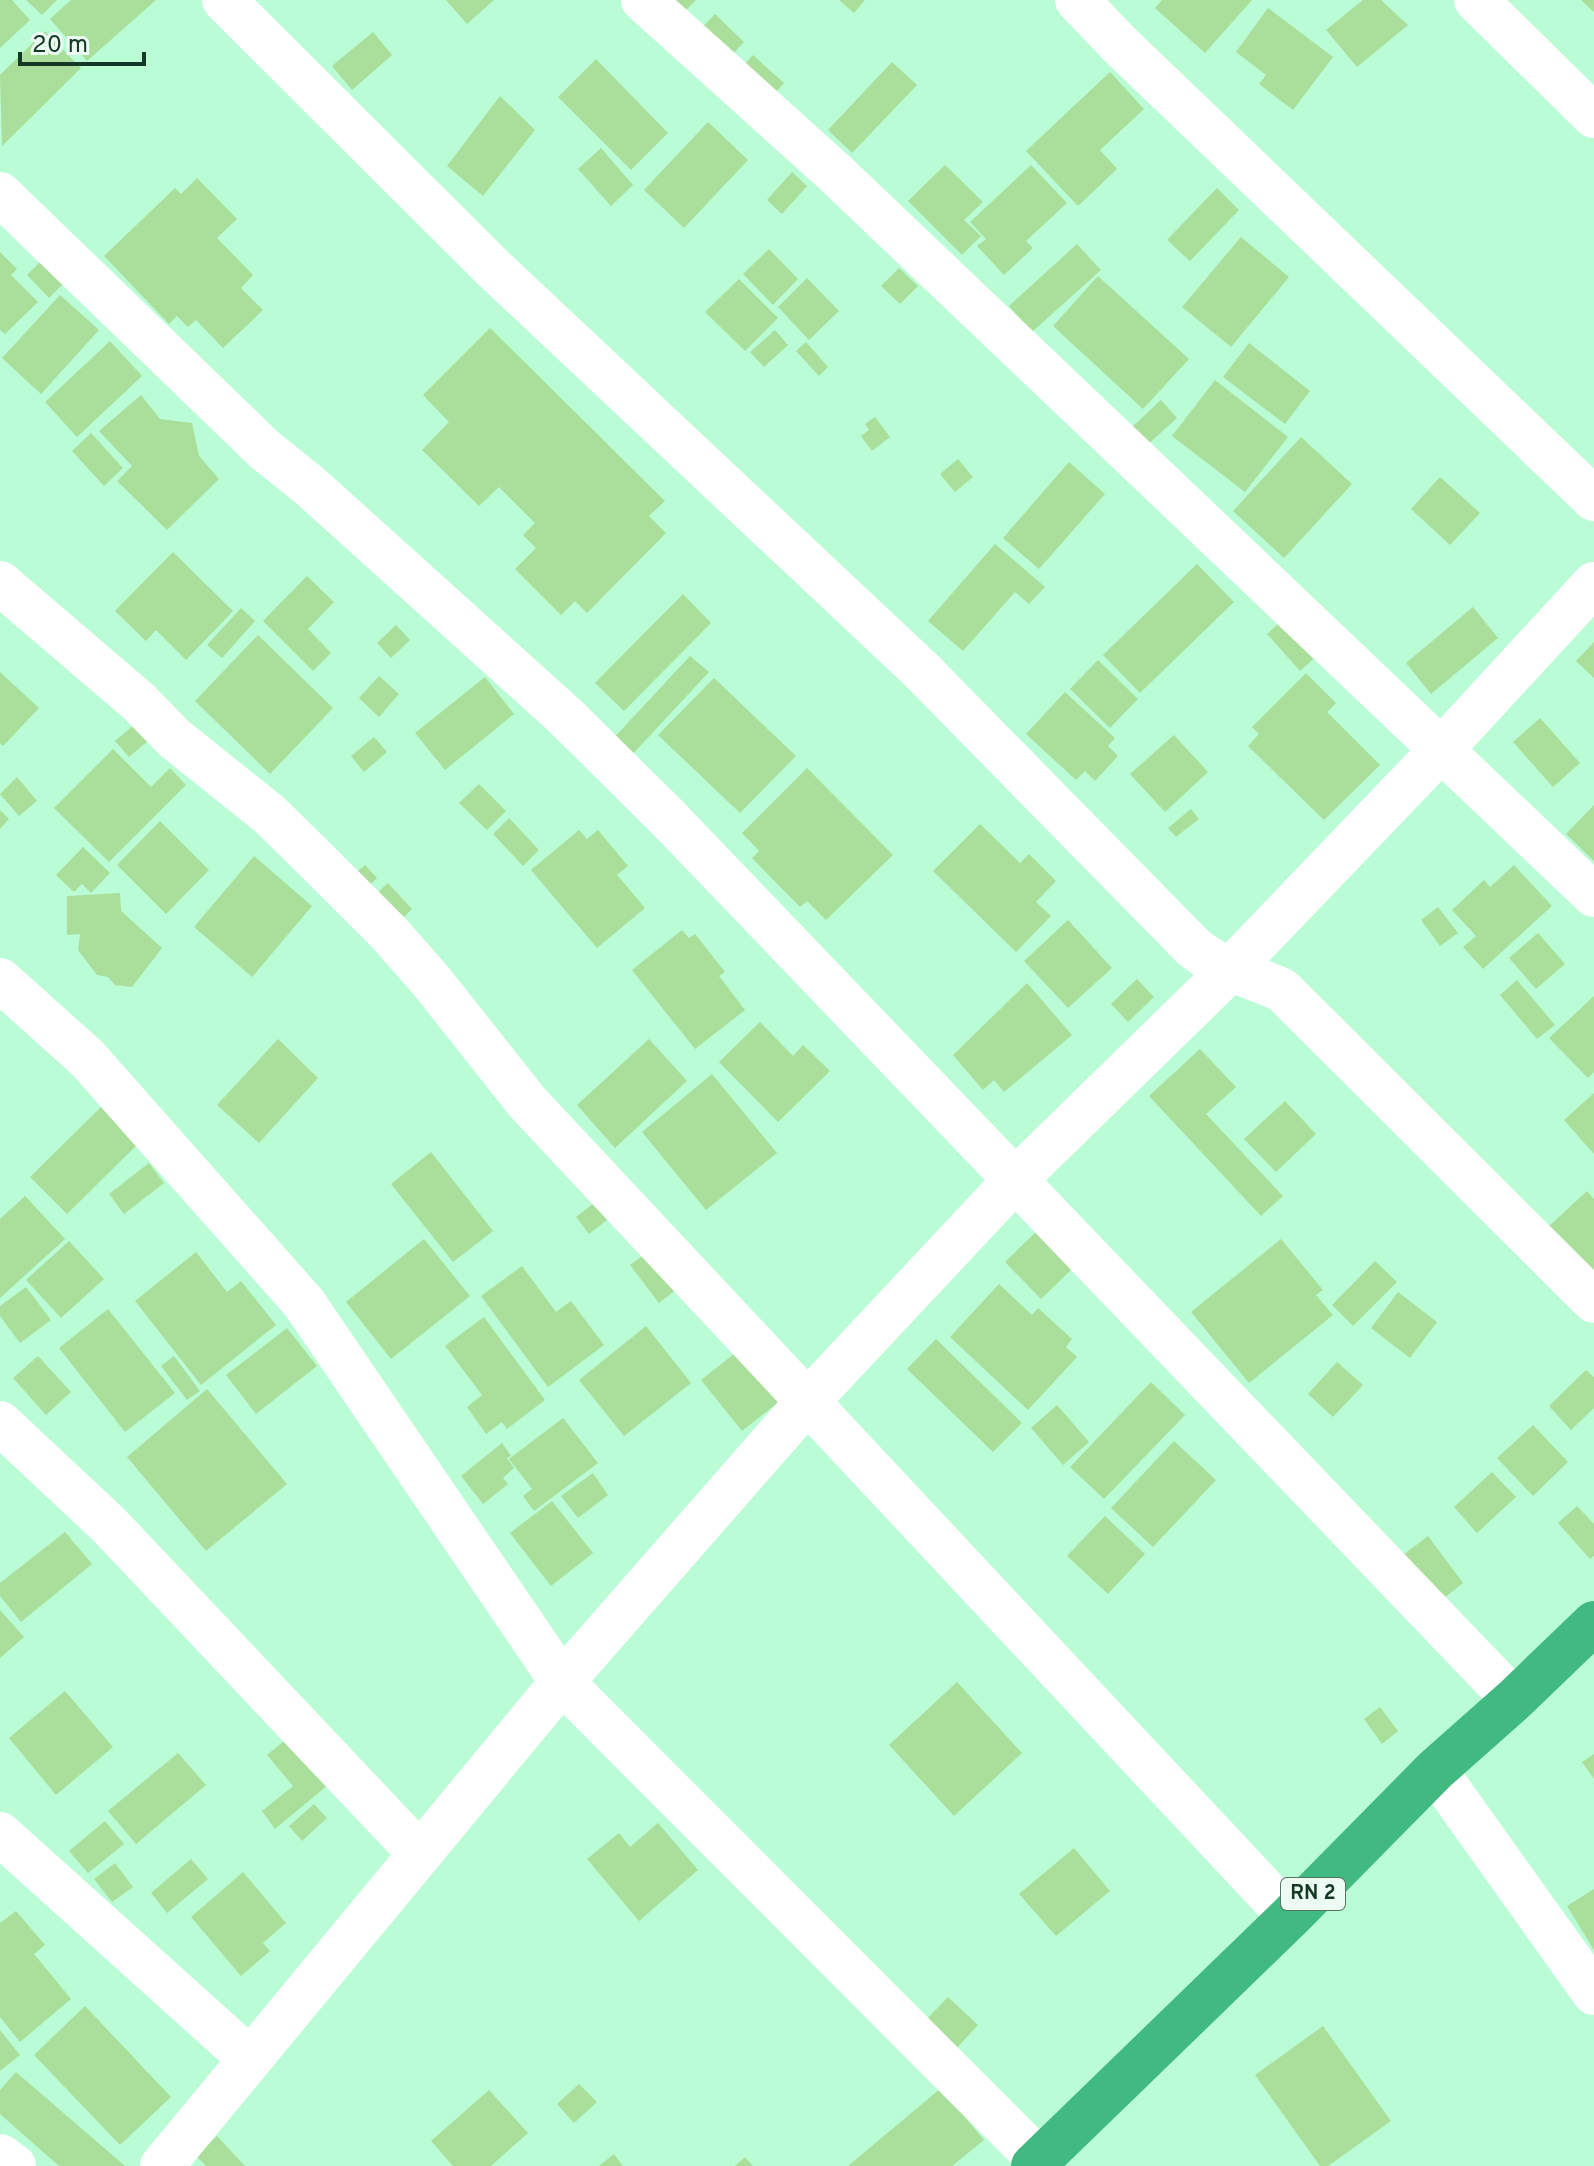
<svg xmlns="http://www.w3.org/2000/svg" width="1594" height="2166" font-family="Overpass,sans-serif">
  <rect width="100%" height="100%" fill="#bafcd6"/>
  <!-- building -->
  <g fill="#a9df9a">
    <path d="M0 0H12L30 20 0 48Z"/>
    <path d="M26 0H57L42 15Z"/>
    <path d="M71 0H156L87 61 50 19Z"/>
    <path d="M446 0H494L467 24Z"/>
    <path d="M655 0H696L676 20Z"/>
    <path d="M839 0H865L854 13Z"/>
    <path d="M1162 0H1252L1205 53 1155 8Z"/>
    <path d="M1363 0H1381L1408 25 1357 67 1326 30Z"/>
    <path d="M1581 0H1594V12Z"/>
    <path d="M1268 8 1333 57 1293 110 1259 84 1266 75 1236 52Z"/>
    <path d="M715 14 744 42 721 67 692 38Z"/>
    <path d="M45 31 81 68 2 146 0 75Z"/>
    <path d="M373 32 392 55 352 90 332 66Z"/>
    <path d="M753 55 784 83 767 102 736 74Z"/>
    <path d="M596 59 668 133 631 170 558 97Z"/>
    <path d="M892 62 917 85 852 153 828 130Z"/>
    <path d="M1110 72 1144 109 1100 150 1117 169 1078 206 1026 151Z"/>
    <path d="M500 96 535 130 483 196 447 166Z"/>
    <path d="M708 122 748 160 684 228 644 190Z"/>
    <path d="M601 148 633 185 611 206 578 169Z"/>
    <path d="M945 165 983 202 964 220 981 236 962 255 908 201Z"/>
    <path d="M1031 165 1067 203 1026 241 1033 248 1004 275 977 246 986 239 970 222Z"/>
    <path d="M792 172 807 186 782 214 767 200Z"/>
    <path d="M197 178 237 219 217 238 253 275 241 288 263 310 223 348 196 320 188 327 177 316 169 324 104 256 175 188 181 194Z"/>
    <path d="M1217 188 1239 210 1190 261 1167 240Z"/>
    <path d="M1241 237 1289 277 1231 347 1182 307Z"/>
    <path d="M1077 244 1101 270 1032 332 1009 306Z"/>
    <path d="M769 249 798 279 773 305 743 274Z"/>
    <path d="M0 252 17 269 11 275 38 302 5 334 0 330Z"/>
    <path d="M45 257 68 279 49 298 27 275Z"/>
    <path d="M899 268 918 286 900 304 881 286Z"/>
    <path d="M1098 276 1189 359 1143 409 1053 326Z"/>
    <path d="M807 278 839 311 809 340 778 307Z"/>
    <path d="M739 279 778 318 745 351 705 312Z"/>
    <path d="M60 295 99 330 41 394 2 358Z"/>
    <path d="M490 328 665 501 649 516 666 533 587 613 575 601 561 615 515 569 536 548 523 535 535 523 499 487 479 506 422 450 449 422 423 395Z"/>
    <path d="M775 330 788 345 764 367 750 352Z"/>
    <path d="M110 341 142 376 77 437 45 402Z"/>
    <path d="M806 342 828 367 819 376 796 351Z"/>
    <path d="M1249 343 1310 391 1285 424 1223 377Z"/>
    <path d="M1215 380 1288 437 1245 492 1172 436Z"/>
    <path d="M141 395 160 419 192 423 199 456 219 479 167 530 117 481 132 466 99 431Z"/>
    <path d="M1161 400 1177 418 1145 447 1129 430Z"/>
    <path d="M875 417 890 437 872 451 861 436 869 430 865 424Z"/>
    <path d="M91 433 123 468 104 486 72 451Z"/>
    <path d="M1301 437 1352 484 1284 558 1233 511Z"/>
    <path d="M958 459 973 477 955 492 940 474Z"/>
    <path d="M1069 462 1105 494 1039 569 1003 538Z"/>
    <path d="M1440 477 1480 513 1450 545 1411 509Z"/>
    <path d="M995 544 1045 587 1029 604 1015 592 963 651 928 621Z"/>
    <path d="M173 552 233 611 186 660 156 630 146 641 115 611Z"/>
    <path d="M1197 564 1234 602 1140 693 1103 655Z"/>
    <path d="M307 576 334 602 308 629 331 653 313 671 263 621Z"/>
    <path d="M683 594 711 623 624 711 595 683Z"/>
    <path d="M1473 607 1498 638 1431 694 1406 663Z"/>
    <path d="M241 608 255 621 222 658 207 645Z"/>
    <path d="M1286 617 1319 654 1300 671 1267 634Z"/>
    <path d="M396 625 410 640 391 658 377 643Z"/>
    <path d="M258 635 333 708 270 774 195 701Z"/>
    <path d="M1594 642V678L1576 661Z"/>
    <path d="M690 656 709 672 629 758 611 741Z"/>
    <path d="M1098 660 1138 699 1110 728 1070 689Z"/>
    <path d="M0 672 39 708 3 746 0 743Z"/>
    <path d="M1306 673 1336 703 1327 712 1380 765 1324 820 1248 746 1259 734 1252 727Z"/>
    <path d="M379 676 399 694 379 717 359 698Z"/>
    <path d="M485 677 514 714 445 770 415 733Z"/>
    <path d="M714 678 796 756 740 813 658 735Z"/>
    <path d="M1065 692 1115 738 1108 746 1118 756 1095 781 1085 771 1076 780 1026 734Z"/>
    <path d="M1540 718 1580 763 1553 787 1513 742Z"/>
    <path d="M134 725 148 741 129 757 115 741Z"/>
    <path d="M1174 735 1208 772 1165 812 1130 774Z"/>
    <path d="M374 737 387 752 364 772 351 756Z"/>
    <path d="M113 749 151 787 170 768 186 785 109 862 54 808Z"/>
    <path d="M807 768 893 855 826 920 807 901 800 907 752 858 759 851 742 833Z"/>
    <path d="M17 777 37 801 19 816 0 794Z"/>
    <path d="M479 784 506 811 487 830 459 803Z"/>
    <path d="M1594 805V861L1566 834Z"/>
    <path d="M1191 809 1199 819 1176 837 1168 828Z"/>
    <path d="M0 810 9 819 0 829Z"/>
    <path d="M509 818 539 850 523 866 493 834Z"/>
    <path d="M160 821 209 870 166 914 117 865Z"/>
    <path d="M980 824 1020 863 1029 854 1056 881 1036 902 1051 916 1016 952 933 871Z"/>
    <path d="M579 830 587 839 598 830 628 866 617 875 645 908 597 948 531 870Z"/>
    <path d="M83 847 110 873 91 893 82 884 74 892 56 875Z"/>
    <path d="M254 856 312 906 252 977 194 927Z"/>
    <path d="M365 865 377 878 364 891 351 877Z"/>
    <path d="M1514 865 1552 906 1483 969 1463 947 1476 936 1452 910 1484 880 1490 887Z"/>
    <path d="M388 883 412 909 403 918 378 892Z"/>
    <path d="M120 893 121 911 162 948 132 987 115 985 108 977 97 975 78 950 80 934 67 935V896Z"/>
    <path d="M1438 907 1458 933 1440 946 1421 920Z"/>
    <path d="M1068 920 1112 968 1068 1008 1024 961Z"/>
    <path d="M682 930 689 938 695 934 725 972 719 976 745 1010 695 1049 632 970Z"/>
    <path d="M1538 933 1565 964 1536 989 1509 958Z"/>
    <path d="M1137 979 1154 997 1128 1022 1111 1004Z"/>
    <path d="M1517 980 1555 1025 1537 1039 1500 995Z"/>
    <path d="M1027 983 1072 1035 1004 1092 994 1080 983 1090 953 1055Z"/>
    <path d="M1594 996V1072L1588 1078 1549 1038Z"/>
    <path d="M760 1022 793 1056 803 1045 830 1071 778 1122 719 1062Z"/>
    <path d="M278 1039 318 1078 259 1143 217 1105Z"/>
    <path d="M649 1039 687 1081 615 1148 577 1105Z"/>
    <path d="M1200 1049 1236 1087 1206 1114 1283 1196 1261 1216 1149 1096Z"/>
    <path d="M712 1074 777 1153 706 1210 642 1132Z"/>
    <path d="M1594 1093V1154L1564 1120Z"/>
    <path d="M1285 1101 1316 1134 1276 1172 1244 1139Z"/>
    <path d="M101 1107 123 1131 145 1137 67 1214 30 1177Z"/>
    <path d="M431 1152 493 1231 453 1262 391 1184Z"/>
    <path d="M149 1163 164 1183 124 1214 109 1194Z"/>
    <path d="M1587 1191 1594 1199V1277L1547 1228Z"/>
    <path d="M25 1196 65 1239 0 1298V1219Z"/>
    <path d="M594 1203 607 1220 589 1234 576 1217Z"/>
    <path d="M1038 1230 1074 1267 1041 1299 1005 1262Z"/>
    <path d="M424 1239 470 1296 391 1359 346 1302Z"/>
    <path d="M1281 1239 1323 1290 1316 1295 1333 1315 1249 1383 1191 1312Z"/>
    <path d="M69 1241 104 1279 61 1318 26 1280Z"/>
    <path d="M653 1248 681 1286 659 1303 630 1265Z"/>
    <path d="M196 1252 227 1292 241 1281 276 1325 201 1385 135 1301Z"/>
    <path d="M1375 1261 1397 1282 1353 1326 1332 1305Z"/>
    <path d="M522 1266 556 1312 571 1301 604 1345 548 1387 481 1296Z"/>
    <path d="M999 1284 1032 1315 1038 1308 1072 1339 1066 1347 1077 1357 1028 1410 950 1337Z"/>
    <path d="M26 1287 51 1320 20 1343 0 1316V1306Z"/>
    <path d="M1398 1292 1437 1322 1410 1358 1371 1328Z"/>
    <path d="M108 1309 175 1393 125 1432 59 1348Z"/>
    <path d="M484 1317 545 1400 507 1429 502 1422 486 1434 467 1407 482 1395 445 1346Z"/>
    <path d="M646 1326 691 1383 624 1436 579 1380Z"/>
    <path d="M287 1328 317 1366 256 1414 226 1375Z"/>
    <path d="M936 1339 1022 1423 993 1452 907 1369Z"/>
    <path d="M744 1346 785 1397 742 1431 701 1380Z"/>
    <path d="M38 1356 71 1392 46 1415 13 1378Z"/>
    <path d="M174 1356 200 1391 187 1400 161 1366Z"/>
    <path d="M1337 1362 1363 1385 1333 1417 1308 1394Z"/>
    <path d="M1586 1370 1594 1377V1408L1571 1430 1549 1406Z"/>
    <path d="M1151 1382 1185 1415 1104 1499 1070 1467Z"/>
    <path d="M207 1389 287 1484 206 1551 127 1457Z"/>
    <path d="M1057 1405 1089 1442 1063 1465 1031 1428Z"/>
    <path d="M563 1418 598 1463 534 1511 523 1496 532 1489 509 1459Z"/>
    <path d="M1533 1425 1568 1462 1533 1496 1497 1458Z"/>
    <path d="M1174 1441 1216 1480 1153 1547 1111 1508Z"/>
    <path d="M502 1443 511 1456 507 1458 514 1468 503 1478 508 1484 483 1504 461 1476Z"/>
    <path d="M1492 1472 1516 1497 1477 1533 1454 1507Z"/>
    <path d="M593 1473 608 1495 578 1518 561 1496Z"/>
    <path d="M552 1501 593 1553 551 1586 510 1533Z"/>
    <path d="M1577 1506 1594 1524V1556L1590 1559 1558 1523Z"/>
    <path d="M1105 1516 1145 1554 1108 1594 1067 1556Z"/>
    <path d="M65 1532 92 1564 21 1622 0 1596V1583Z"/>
    <path d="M1428 1536 1463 1583 1439 1602 1403 1555Z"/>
    <path d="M0 1610 24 1637 0 1658Z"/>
    <path d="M957 1682 1022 1753 954 1816 889 1745Z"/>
    <path d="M65 1691 113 1747 56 1795 9 1738Z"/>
    <path d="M1380 1707 1398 1731 1382 1744 1364 1719Z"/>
    <path d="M295 1732 334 1780 275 1829 262 1811 293 1786 267 1755Z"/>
    <path d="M178 1753 206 1785 136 1844 108 1811Z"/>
    <path d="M1594 1754V1779L1582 1762Z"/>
    <path d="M314 1804 327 1818 302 1841 289 1826Z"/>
    <path d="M105 1821 124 1844 88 1873 69 1851Z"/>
    <path d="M658 1823 698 1870 639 1921 587 1859 619 1833 630 1847Z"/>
    <path d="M1074 1848 1110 1891 1056 1936 1019 1894Z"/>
    <path d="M191 1859 208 1879 167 1913 151 1893Z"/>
    <path d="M115 1863 133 1887 112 1902 94 1879Z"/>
    <path d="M243 1872 286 1923 263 1943 270 1951 241 1976 191 1917Z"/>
    <path d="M1594 1889V1950L1567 1906Z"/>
    <path d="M16 1911 45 1945 34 1954 71 1999 20 2042 0 2017V1923Z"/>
    <path d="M948 1997 978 2025 953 2052 922 2024Z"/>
    <path d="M85 2006 171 2097 120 2145 34 2055Z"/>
    <path d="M1323 2026 1391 2121 1328 2166H1320L1255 2075Z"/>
    <path d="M0 2030 20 2055 0 2071Z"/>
    <path d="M16 2072 125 2166H59L0 2114V2090Z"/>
    <path d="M579 2084 597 2102 574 2123 557 2104Z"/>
    <path d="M941 2088 984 2140 952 2166H848Z"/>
    <path d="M489 2090 528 2133 491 2166H453L431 2141Z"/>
    <path d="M217 2136 245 2166H206L196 2156Z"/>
    <path d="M614 2154 623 2166H599Z"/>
    <path d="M745 2157 753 2166H735Z"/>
  </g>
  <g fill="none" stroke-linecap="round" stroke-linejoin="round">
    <!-- minor -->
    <g stroke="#fff" stroke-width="44">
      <path d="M224 0 494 269 921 670 1193 947C1219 969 1251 976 1282 990L1594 1301"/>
      <path d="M643 0 834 172 1594 895"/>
      <path d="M1077 0 1119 44 1594 499"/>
      <path d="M1476 0 1594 116"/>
      <path d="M0 194 265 450 310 486 565 716 669 819 1514 1700"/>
      <path d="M0 583 139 702 174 738 269 814 317 861 389 933 432 982 527 1102 1290 1917"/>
      <path d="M0 980 87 1058 304 1303 562 1682 1039 2160"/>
      <path d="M0 1423 108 1524 420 1854"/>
      <path d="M1435 1770 1594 1993"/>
      <path d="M0 1834 250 2059"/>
      <path d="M0 2156 14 2166"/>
      <path d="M162 2166 562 1682 807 1402 1016 1179 1230 970 1441 750 1594 584"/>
    </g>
    <!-- highway -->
    <path stroke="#41ba81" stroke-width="44" d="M1033 2166 1290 1917 1435 1770 1514 1700 1594 1623"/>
  </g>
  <g text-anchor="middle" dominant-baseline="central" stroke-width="6" stroke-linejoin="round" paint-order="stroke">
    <!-- shield labels -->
    <rect fill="#ecfcf2" stroke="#567464" stroke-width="2" x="1281" y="1878" width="64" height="32" rx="6"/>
    <g font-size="20" font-weight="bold" fill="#153927">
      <text x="1313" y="1894">RN 2</text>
    </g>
  </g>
  <!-- scale -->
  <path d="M20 52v12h124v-12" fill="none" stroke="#153927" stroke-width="4"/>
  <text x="32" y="52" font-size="24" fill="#153927" stroke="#ecfcf2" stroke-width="6" paint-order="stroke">20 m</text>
</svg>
